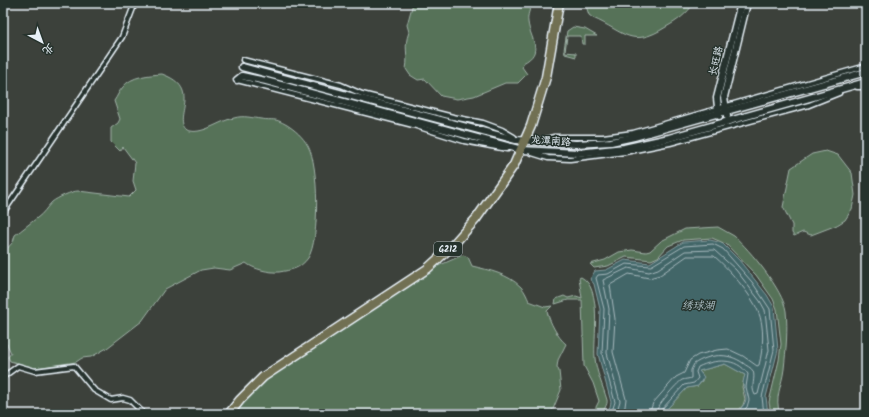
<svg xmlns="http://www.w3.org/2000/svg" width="869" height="417" font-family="Kalam,'LXGW WenKai TC',sans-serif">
  <rect width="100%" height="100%" fill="#3c413b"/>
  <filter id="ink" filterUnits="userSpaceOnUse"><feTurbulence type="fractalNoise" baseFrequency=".025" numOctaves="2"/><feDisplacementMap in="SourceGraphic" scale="8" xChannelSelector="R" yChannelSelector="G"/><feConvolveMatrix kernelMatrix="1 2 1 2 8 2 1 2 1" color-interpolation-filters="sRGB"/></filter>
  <g filter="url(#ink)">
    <!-- green -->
    <g fill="#577259" stroke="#a0b2a8">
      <path d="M413 3H532C530 9 527 15 528 22 530 39 545 52 523 63L522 67 527 74 518 83H505L474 96 457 99 441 96 425 79 418 80 410 75 406 69C409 54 403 48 409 32L407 25Z"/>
      <path d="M585 3H694C687 14 677 21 666 27 631 49 625 32 593 18L589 15Z"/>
      <path d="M573 27 585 29 597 36H585V44H582L581 36H567L565 52 576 53V57L565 54 564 50 567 31Z"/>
      <path d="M162 74C204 89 170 117 186 130 202 136 218 121 234 118 244 115 252 118 261 119 274 121 273 117 287 125 295 130 303 137 308 146 319 165 320 240 308 258 300 269 291 270 279 272 270 273 253 269 246 263L230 270 214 268 201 270 165 289 142 321 107 348 91 357 82 358 76 362 35 368 10 361 8 357 11 353 7 344 3 346 4 252 13 242 15 235C23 229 29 224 37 218 43 214 47 207 52 202 57 198 72 191 78 191L129 197 136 190 133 181 135 163 123 147 120 151 111 142V128L118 123 120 119 114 101C117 97 119 91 123 87 131 76 149 75 162 74Z"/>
      <path d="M826 151 838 155 852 173 855 195 852 209 845 220 837 225 811 235 803 232 794 236 792 233V225L783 207 791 168 812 154Z"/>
      <path d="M718 227C723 230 729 233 734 236 750 250 783 290 786 311 788 330 786 350 784 369 782 386 774 397 780 414H771L769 402 779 360 781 344 777 309 773 299 756 275 726 244 712 238 683 240 668 246 658 257 651 260 626 257 608 266 594 268 590 264 605 260 619 252 632 250 646 252 650 251 661 241 685 229Z"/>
      <path d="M463 255 468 257 472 266C489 270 508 274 521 287 525 291 527 297 529 301L545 307 552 306 547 311C549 321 558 338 566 344L558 360 557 367 559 371 561 390 551 414H232L259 384 431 269Z"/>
      <path d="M581 277C603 288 593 338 595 358 596 372 603 386 607 400 608 405 603 409 603 414H596V407L599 401 593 383 584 366 582 300H568L555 304 556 299 564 296 568 298 576 296 582 298 579 278Z"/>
      <path d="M725 364 745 375 742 387 745 399 743 405 736 414H662L687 388 698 386 702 381V374L699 371Z"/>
    </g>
    <!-- water -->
    <path fill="#436668" stroke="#859ea2" d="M710 240 722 243 739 260 767 295 774 307 778 350 766 397 768 414H736C739 409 747 404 746 397 744 387 741 386 745 375L725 364 699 371 704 377 698 386 687 388 662 414H607L606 411 610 407 611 402 598 354 600 309 594 284 590 279 595 271 606 270 625 260 650 263 683 242Z"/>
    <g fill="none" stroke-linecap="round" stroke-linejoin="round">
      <!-- shore -->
      <g stroke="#a6b9be" stroke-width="1">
        <path d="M611 414 615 402 602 354 604 309 596 278 598 275 608 274 626 264 651 266 684 246 713 244 723 249 752 282 770 309 774 350 762 397 764 414"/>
        <path d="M616 414 620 401 607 353 609 309 603 280 628 268 649 272 658 269 685 251 714 250 736 270 760 301 765 310 769 350 758 394 755 395C750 386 756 379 753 371 751 367 746 366 743 363 728 352 709 354 694 364L691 370V378C689 379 685 379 682 380 677 383 655 408 655 414"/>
        <path d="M624 414 626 399 613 352 615 319 610 285 629 274 649 278 660 275 687 256H714C728 268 751 294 758 311 765 327 763 349 759 365L757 366 743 356 728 349 717 350 698 355 690 360 684 373 676 377 653 403 649 414"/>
        <path d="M660 414 661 410 684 385 694 383 698 378 696 372 698 367C715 359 736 357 748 374L746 387 749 400 747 407 740 414"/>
      </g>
      <!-- river -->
      <path stroke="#436668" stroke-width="7" d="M3 71V73"/>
      <defs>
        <g id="street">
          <path d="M243 60 341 85 362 94 453 117 483 123 502 130 514 137"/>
          <path d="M237 80 413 125 464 141 507 149"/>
          <path d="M857 87H866"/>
          <path d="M543 140 554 137H603L633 133 866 66"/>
          <path d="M532 153 548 158 570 159 625 152 670 143 809 105 839 93"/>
          <path d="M3 213 122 37 135 3"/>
          <path d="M3 377 18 366 35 371 74 366 94 390 111 400 123 398 130 400 144 414"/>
        </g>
        <g id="secondary">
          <path d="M242 67 516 140 576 144 611 142 634 137 866 72"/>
          <path d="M237 80 242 76 266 81 522 150 578 153 624 148 669 138 866 82"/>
          <path d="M719 116 717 98 741 3"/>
          <path d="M727 116 724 97 747 3"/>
        </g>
        <path id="highway" d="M229 414 240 400 263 377 427 269 451 247 476 219 514 165 531 126 546 77 559 3"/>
      </defs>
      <!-- street casing -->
      <use href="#street" stroke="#e8f1f8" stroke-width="7"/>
      <!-- secondary casing -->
      <use href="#secondary" stroke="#e8f1f8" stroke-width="9"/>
      <!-- highway casing -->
      <use href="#highway" stroke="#e8f1f8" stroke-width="11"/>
      <!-- street -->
      <use href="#street" stroke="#26332d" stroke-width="4"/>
      <!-- secondary -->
      <use href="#secondary" stroke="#26332d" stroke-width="6"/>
      <!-- highway -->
      <use href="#highway" stroke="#716f52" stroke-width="8"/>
    </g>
  </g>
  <g text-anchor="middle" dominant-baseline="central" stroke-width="3" stroke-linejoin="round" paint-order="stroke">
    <!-- shield labels -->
    <rect fill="#26332d" stroke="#aeb8bb" stroke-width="1" x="434" y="242" width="28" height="14" rx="3"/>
    <g font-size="9" font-weight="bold" fill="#e8f1f8">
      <text x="448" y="249">G212</text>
    </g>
    <!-- street labels -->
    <g font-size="10" fill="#e8f1f8" stroke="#26332d">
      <text transform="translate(716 61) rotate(-76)">长旺路</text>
      <text transform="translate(551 141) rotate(4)">龙潭南路</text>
    </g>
    <!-- water labels -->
    <g font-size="11" font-style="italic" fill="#aec0c6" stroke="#26332d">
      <text x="698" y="306">绣球湖</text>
    </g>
  </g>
  <!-- margin -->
  <rect width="869" height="417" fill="none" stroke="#26332d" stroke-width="16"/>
  <rect x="8" y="8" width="853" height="401" fill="none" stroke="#e8f1f8" stroke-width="1.5" filter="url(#ink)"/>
  <!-- north arrow -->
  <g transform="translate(42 42) rotate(139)" stroke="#26332d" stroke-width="3" paint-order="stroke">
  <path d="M0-3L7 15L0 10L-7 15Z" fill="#e8f1f8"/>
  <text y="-6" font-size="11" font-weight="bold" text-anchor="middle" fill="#e8f1f8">北</text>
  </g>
</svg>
